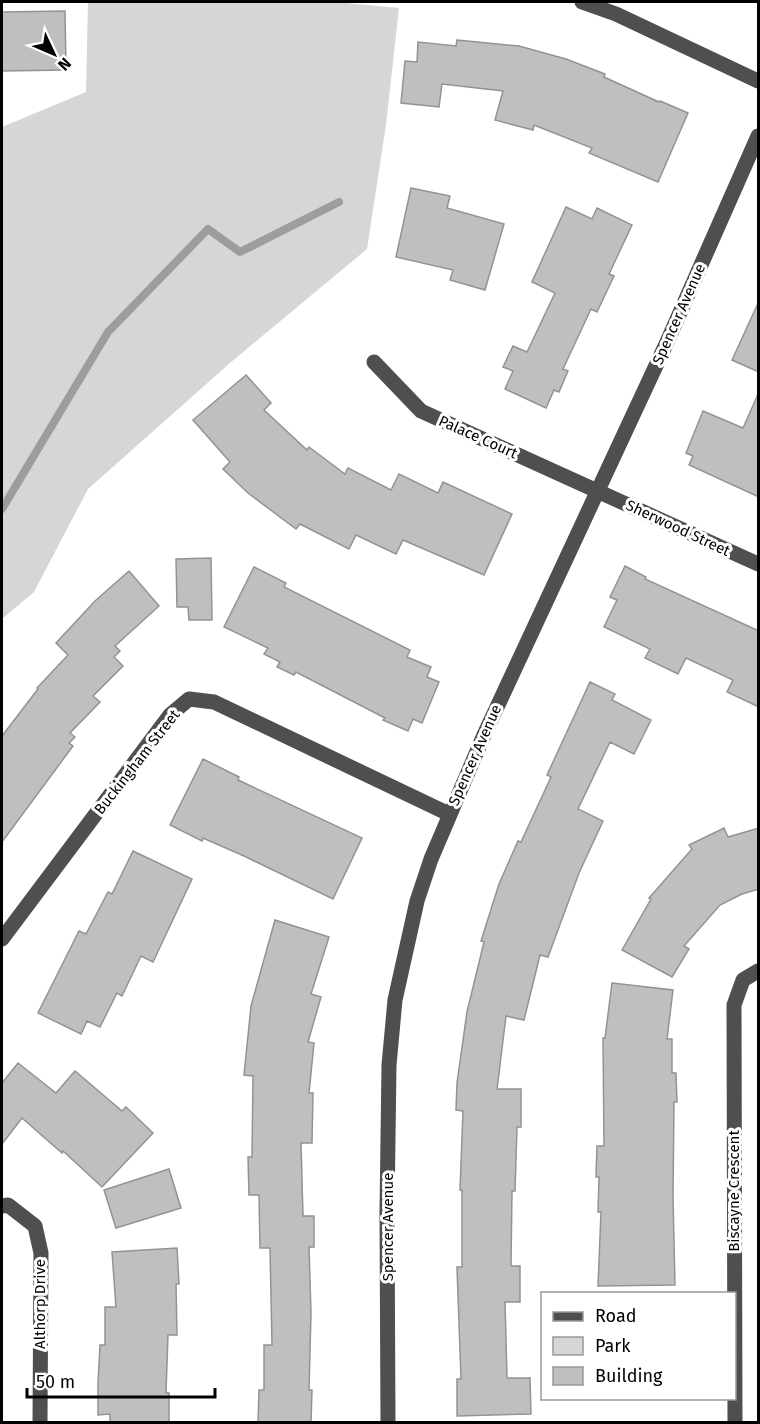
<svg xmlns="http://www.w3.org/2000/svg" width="760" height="1424" font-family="'Fira Sans',sans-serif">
  <rect width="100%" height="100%" fill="#fff"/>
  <!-- green -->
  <path fill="#d6d6d6" d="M88 2H335L399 8 386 125 367 249 230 363 88 489 34 592 2 619V127L86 92Z"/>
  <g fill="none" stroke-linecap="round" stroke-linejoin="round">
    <!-- stream -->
    <path stroke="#9d9d9d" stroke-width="8" d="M2 509 108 332 208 229 240 252 339 202"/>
  </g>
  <!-- building -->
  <g fill="#bfbfbf" stroke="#939393" stroke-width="1.5">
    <path d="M65 11 66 70 2 71V12Z"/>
    <path d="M457 40 519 46 566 59 605 74 604 77 659 102 660 101 688 113 658 182 589 153 592 148 534 125 533 130 495 120 503 91 442 84 439 107 401 103 405 61 417 62 418 42 456 46Z"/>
    <path d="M411 188 450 196 447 208 504 224 485 290 450 280 453 270 396 257Z"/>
    <path d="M566 207 592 219 597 208 632 225 609 274 614 276 597 312 591 309 563 369 568 371 559 392 554 390 546 408 505 389 513 371 503 367 513 346 527 352 555 293 532 282Z"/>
    <path d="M759 301V372L732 360Z"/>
    <path d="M246 375 271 403 264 410 307 450 309 447 345 474 348 468 391 490 399 474 438 493 443 482 512 514 484 575 403 540 396 554 356 535 349 549 300 524 296 529 248 493 223 469 230 462 193 420Z"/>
    <path d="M759 392V497L689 465 693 456 686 453 703 411 743 428Z"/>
    <path d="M211 558 212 620H189L188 607H177L176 559Z"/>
    <path d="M625 566 646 577 645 579 759 631V707L727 692 733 680 686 658 678 674 645 658 650 649 604 627 617 600 610 597Z"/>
    <path d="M254 567 286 583 284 587 410 650 407 657 431 667 427 677 439 682 422 723 413 719 408 731 383 720 385 718 296 672 294 675 277 667 280 662 264 654 268 648 224 627Z"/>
    <path d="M129 571 159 606 115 646 120 651 114 657 123 666 93 696 100 702 70 733 75 737 69 743 73 746 2 842V736L38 689 37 688 68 655 56 643 95 601Z"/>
    <path d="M590 682 615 694 612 700 651 720 634 754 610 742 578 809 603 821 579 873 548 957 540 955 524 1020 506 1016 497 1089H521V1127H517L515 1191H512L511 1266H520V1302H505L507 1378H530L531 1414 457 1416V1379H461L457 1267H462V1190H460L463 1111 456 1110 457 1083 467 1012 484 942 481 941 499 884 518 841 521 842 551 777 547 775Z"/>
    <path d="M203 759 239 777 238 780 362 838 333 899 244 856 203 838 202 841 170 825Z"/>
    <path d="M724 828 728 837 759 828V889L742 894 720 905 684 946 689 949 672 977 622 950 651 899 649 898 692 849 689 845Z"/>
    <path d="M133 851 192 879 153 962 141 956 122 996 117 993 100 1027 87 1021 81 1034 38 1013 79 931 86 934 108 892 112 894Z"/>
    <path d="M275 920 329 937 311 994 321 997 308 1042 314 1043 309 1093H313L312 1143H301L303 1216H314V1247H309L311 1313 309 1390H312L311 1422H258L259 1390H264V1345H272L270 1248H260L259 1195H249L248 1157H252L253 1076 244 1075 251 1006Z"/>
    <path d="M612 983 673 990 667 1039H672V1073H676L677 1102H674L673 1196 675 1285 598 1286 601 1212H598L599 1177H596L597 1146H604L603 1038H605Z"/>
    <path d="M18 1063 56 1093 75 1071 122 1111 126 1107 153 1133 102 1187 63 1151 62 1153 22 1118 2 1144V1083Z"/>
    <path d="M169 1169 181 1208 116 1228 104 1190Z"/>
    <path d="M177 1248 179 1284H176L177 1335H168L166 1393H169V1422H110V1414L98 1415V1384L100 1345H105V1307H116L112 1252Z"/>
  </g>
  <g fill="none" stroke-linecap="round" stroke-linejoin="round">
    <!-- minor -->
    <g stroke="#4f4f4f" stroke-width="15">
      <path d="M582 2 616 14 758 81"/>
      <path d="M374 362 421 411 758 564"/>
      <path d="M2 939 170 715 189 699 214 702 449 814"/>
      <path d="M2 1206 8 1205 35 1226 41 1253 40 1422"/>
      <path d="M388 1422 387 1212 389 1065 395 1000 417 901 431 859 484 735 667 342 758 136"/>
      <path d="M735 1422 734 1005 743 980 758 971"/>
    </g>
  </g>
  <g text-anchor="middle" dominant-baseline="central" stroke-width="6" stroke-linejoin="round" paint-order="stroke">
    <!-- street labels -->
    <g font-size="15" fill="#000" stroke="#fff">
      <text transform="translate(679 314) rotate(-66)">Spencer Avenue</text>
      <text transform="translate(478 437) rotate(24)">Palace Court</text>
      <text transform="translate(678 528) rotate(25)">Sherwood Street</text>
      <text transform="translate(475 755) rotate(-66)">Spencer Avenue</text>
      <text transform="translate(137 762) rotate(-52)">Buckingham Street</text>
      <text transform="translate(734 1191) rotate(-90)">Biscayne Crescent</text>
      <text transform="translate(388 1227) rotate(-90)">Spencer Avenue</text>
      <text transform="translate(40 1304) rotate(-90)">Althorp Drive</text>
    </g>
  </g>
  <!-- border -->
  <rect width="760" height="1424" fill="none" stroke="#000000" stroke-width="6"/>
  <!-- legend -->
  <rect x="541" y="1292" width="195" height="108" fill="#ffffff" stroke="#999999" stroke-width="1.5"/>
  <rect x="553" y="1312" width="30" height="9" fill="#4f4f4f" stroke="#999999" stroke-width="1.5"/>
  <text x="595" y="1322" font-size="18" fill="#000000">Road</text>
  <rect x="553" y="1337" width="30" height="18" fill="#d6d6d6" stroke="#999999" stroke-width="1.5"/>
  <text x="595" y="1352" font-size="18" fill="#000000">Park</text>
  <rect x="553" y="1367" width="30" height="18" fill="#bfbfbf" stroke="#999999" stroke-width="1.5"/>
  <text x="595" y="1382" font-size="18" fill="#000000">Building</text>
  <!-- north arrow -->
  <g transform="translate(54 54) rotate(134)" stroke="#ffffff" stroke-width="4.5" paint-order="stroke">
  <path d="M0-4.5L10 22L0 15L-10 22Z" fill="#000000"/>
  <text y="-9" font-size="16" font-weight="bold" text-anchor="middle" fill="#000000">N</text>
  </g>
  <!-- scale -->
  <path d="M27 1388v9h188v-9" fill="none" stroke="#000000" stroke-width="3"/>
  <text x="36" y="1388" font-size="18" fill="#000000" stroke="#ffffff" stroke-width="4.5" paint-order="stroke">50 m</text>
</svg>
